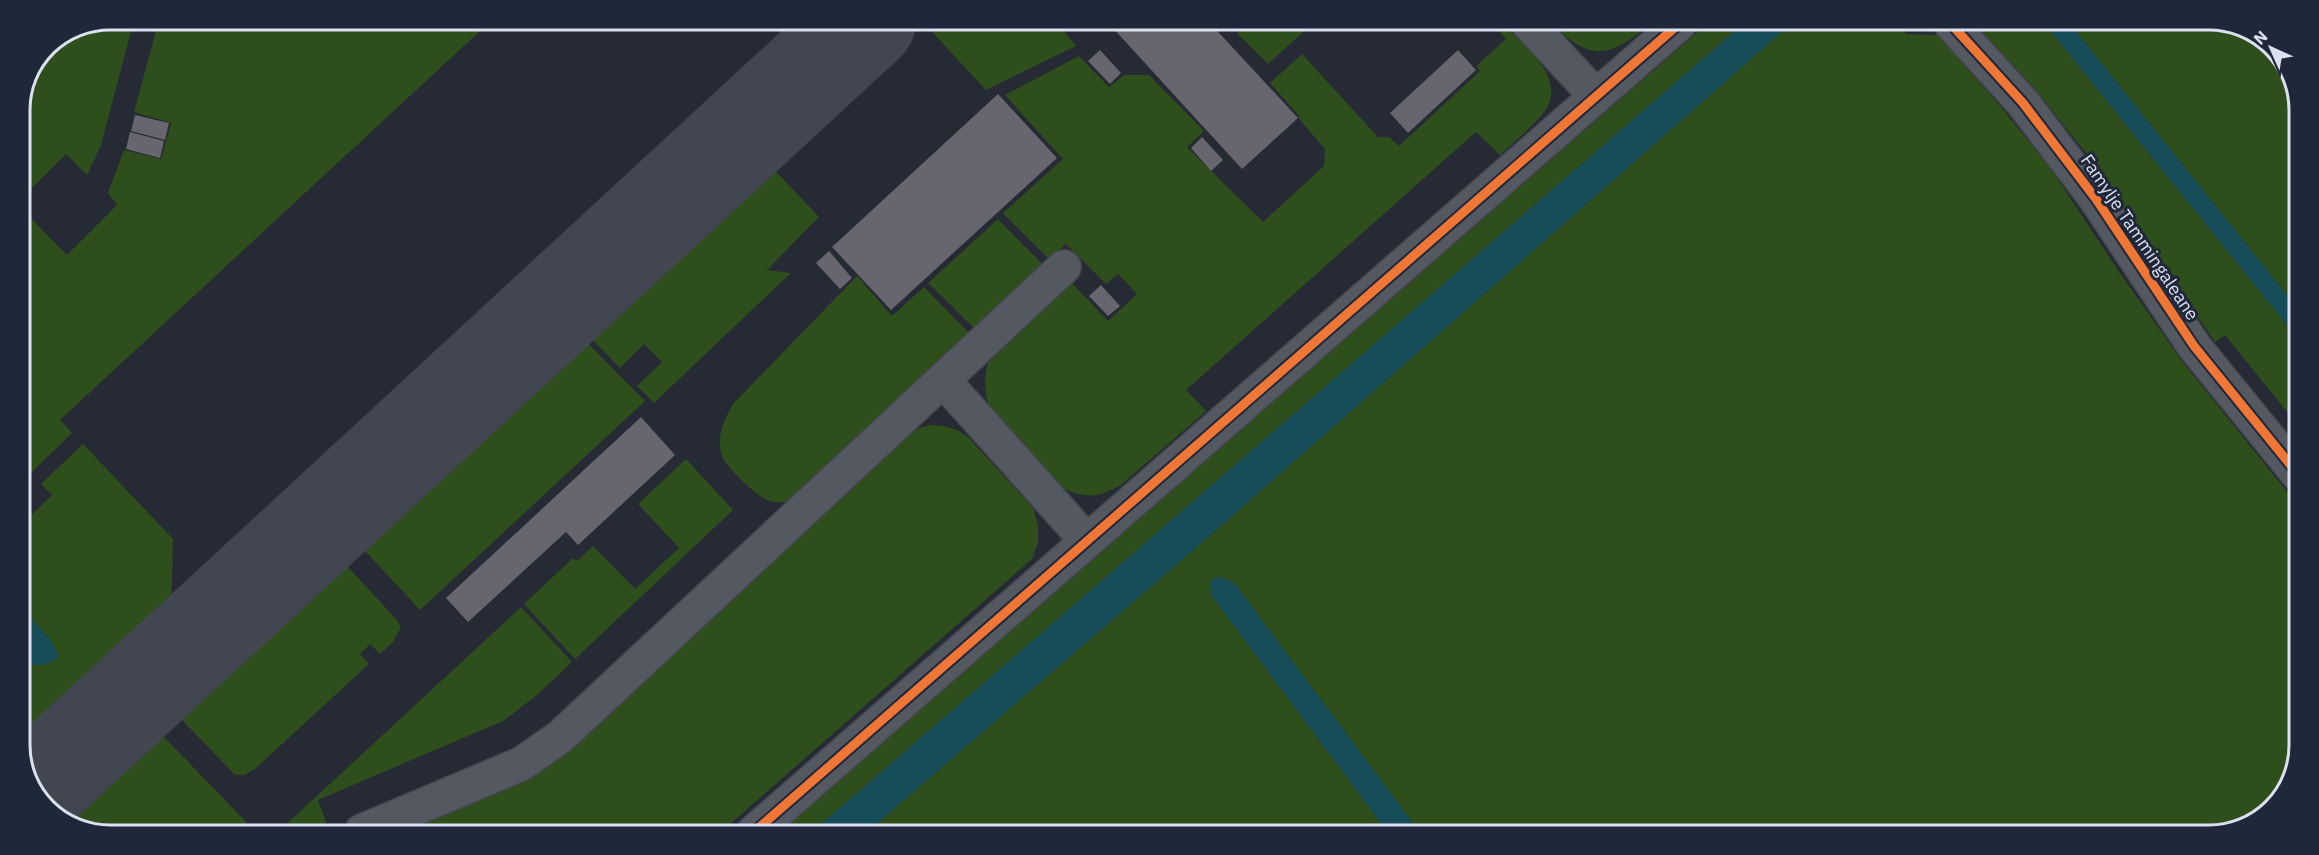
<svg xmlns="http://www.w3.org/2000/svg" width="2319" height="855" font-family="'IBM Plex Sans',sans-serif">
  <rect width="100%" height="100%" fill="#252a35"/>
  <!-- green -->
  <g fill="#2e4e1b">
    <path d="M110 20H134L101 145 87 175 66 154 20 200V104L46 46Z"/>
    <path d="M159 20H492L60 420 72 433 31 473 20 462V207L67 255 117 205 108 193 124 150 161 159 171 123 134 112Z"/>
    <path d="M922 21 1056 22 1076 46 986 90Z"/>
    <path d="M1271 22H1314L1268 64 1237 33 1241 30C1253 31 1261 29 1271 22Z"/>
    <path d="M1492 23H1502C1523 45 1569 78 1544 112 1532 128 1514 142 1500 155L1476 132 1186 390 1206 411 1121 485C1098 498 1086 499 1062 488L989 407C984 391 984 379 988 363L1072 283 1108 321 1137 294 1118 274 1106 284 1066 244 1049 259 1003 213 1063 159 1005 95 1079 56 1109 87 1124 75H1149L1204 131 1187 147 1263 222 1324 166 1325 149 1299 119V116L1270 83 1302 54 1378 137H1389L1399 146 1480 71 1476 66 1506 39Z"/>
    <path d="M1553 23H1651C1612 57 1589 64 1553 23Z"/>
    <path d="M1708 23H1744L812 832H779Z"/>
    <path d="M1792 23 1897 24 1906 34 1938 35 1996 101 2049 166 2117 269 2182 361 2296 503 2295 775 2264 817 2210 835 1421 834 1235 584 1221 577 1211 595 1389 834 867 832 1190 553Z"/>
    <path d="M1975 24H2045L2298 339 2297 424 2225 335 2215 342 2092 161 2035 89Z"/>
    <path d="M2070 24H2239L2281 54 2299 103 2298 309Z"/>
    <path d="M766 161 819 217 767 270 791 273 654 403 637 386 662 362 644 344 620 368 584 331Z"/>
    <path d="M998 219 1044 266 977 331 928 283Z"/>
    <path d="M857 276 892 316 924 287 972 336 789 502C783 502 776 503 770 501 758 498 723 465 721 453 717 434 724 420 733 404Z"/>
    <path d="M580 335 645 401 420 610 365 551 363 536Z"/>
    <path d="M930 425C945 425 956 428 968 437L1033 508 1038 525V543L1032 559 721 832 405 831 530 777 572 749 916 429Z"/>
    <path d="M83 444 173 539 171 616 21 754 20 659 26 663 50 639 20 607V526L52 495 41 484Z"/>
    <path d="M686 459 733 510 575 659 524 604 573 558 577 561 593 546 635 589 679 548 638 504Z"/>
    <path d="M335 562 347 566 397 620 401 627 393 642 380 654 370 644 360 654 369 664 255 769 244 775H235L183 721 181 703Z"/>
    <path d="M521 607 572 662 536 696 503 721 318 800 328 827 320 831H279Z"/>
    <path d="M152 733H158L164 737 255 831H80L58 815 144 735Z"/>
  </g>
  <!-- water -->
  <g fill="#164d59">
    <path d="M1744 23H1792L1190 553 867 832H812Z"/>
    <path d="M2045 24H2070L2298 309V339Z"/>
    <path d="M1221 577 1235 584 1421 834H1389L1211 595 1210 583 1214 578Z"/>
    <path d="M20 607 50 639 59 656C49 667 32 668 20 659Z"/>
  </g>
  <g fill="none" stroke-linecap="round" stroke-linejoin="round">
    <!-- taxiway -->
    <path stroke="#414650" stroke-width="100" d="M34 789 866 21"/>
  </g>
  <!-- building -->
  <g fill="#67656e">
    <path d="M1116 22H1209L1298 118 1242 169 1111 26Z"/>
    <path d="M1234 22H1262L1249 27Z"/>
    <path d="M1100 50 1121 73 1110 84 1088 61Z"/>
    <path d="M1458 50 1476 70 1408 133 1390 113Z"/>
    <path d="M998 94 1057 158 891 310 832 247Z"/>
    <path d="M135 115 169 123 165 140 131 131Z"/>
    <path d="M130 132 164 141 160 158 126 149Z"/>
    <path d="M1202 137 1223 160 1211 171 1191 148Z"/>
    <path d="M829 251 852 278 840 289 816 263Z"/>
    <path d="M1101 285 1120 306 1108 316 1089 296Z"/>
    <path d="M641 417 675 455 578 545 566 532 468 622 446 598Z"/>
  </g>
  <g fill="none" stroke-linecap="round" stroke-linejoin="round">
    <defs>
      <g id="minor">
        <path d="M1528 23 1596 96"/>
        <path d="M1951 24 2023 103 2096 199 2194 346 2297 473"/>
        <path d="M943 380 1087 541"/>
        <path d="M362 831 521 764 560 737 1064 267"/>
        <path d="M754 832 1680 23"/>
      </g>
    </defs>
    <!-- minor casing -->
    <use href="#minor" stroke="#454852" stroke-width="36"/>
    <!-- minor -->
    <use href="#minor" stroke="#545860" stroke-width="33"/>
    <defs>
      <g id="cycleway">
        <path d="M1951 24 2023 103 2096 199 2194 346 2297 473"/>
        <path d="M754 832 1680 23"/>
      </g>
    </defs>
    <!-- cycleway casing -->
    <use href="#cycleway" stroke="#1f273b" stroke-width="13"/>
    <!-- cycleway -->
    <use href="#cycleway" stroke="#f07635" stroke-width="9"/>
  </g>
  <g text-anchor="middle" dominant-baseline="central" stroke-width="6" stroke-linejoin="round" paint-order="stroke">
    <!-- street labels -->
    <g font-size="18" fill="#dce1ef" stroke="#1f273b">
      <text transform="translate(2140 237) rotate(56)">Famylje Tammingaleane</text>
    </g>
  </g>
  <!-- crop -->
  <path d="M0 0H2319V855H0ZM110 30H2209A80 80 0 0 1 2289 110V745A80 80 0 0 1 2209 825H110A80 80 0 0 1 30 745V110A80 80 0 0 1 110 30Z" fill="#1f273b" fill-rule="evenodd"/>
  <path fill="none" stroke="#dce1ef" stroke-width="3" d="M110 30H2209A80 80 0 0 1 2289 110V745A80 80 0 0 1 2209 825H110A80 80 0 0 1 30 745V110A80 80 0 0 1 110 30Z"/>
  <!-- north arrow -->
  <g transform="translate(2271 48) rotate(315)" stroke="#1f273b" stroke-width="4.5" paint-order="stroke">
  <path d="M0-4.5L10 22L0 15L-10 22Z" fill="#dce1ef"/>
  <text y="-9" font-size="16" font-weight="bold" text-anchor="middle" fill="#dce1ef">N</text>
  </g>
</svg>
